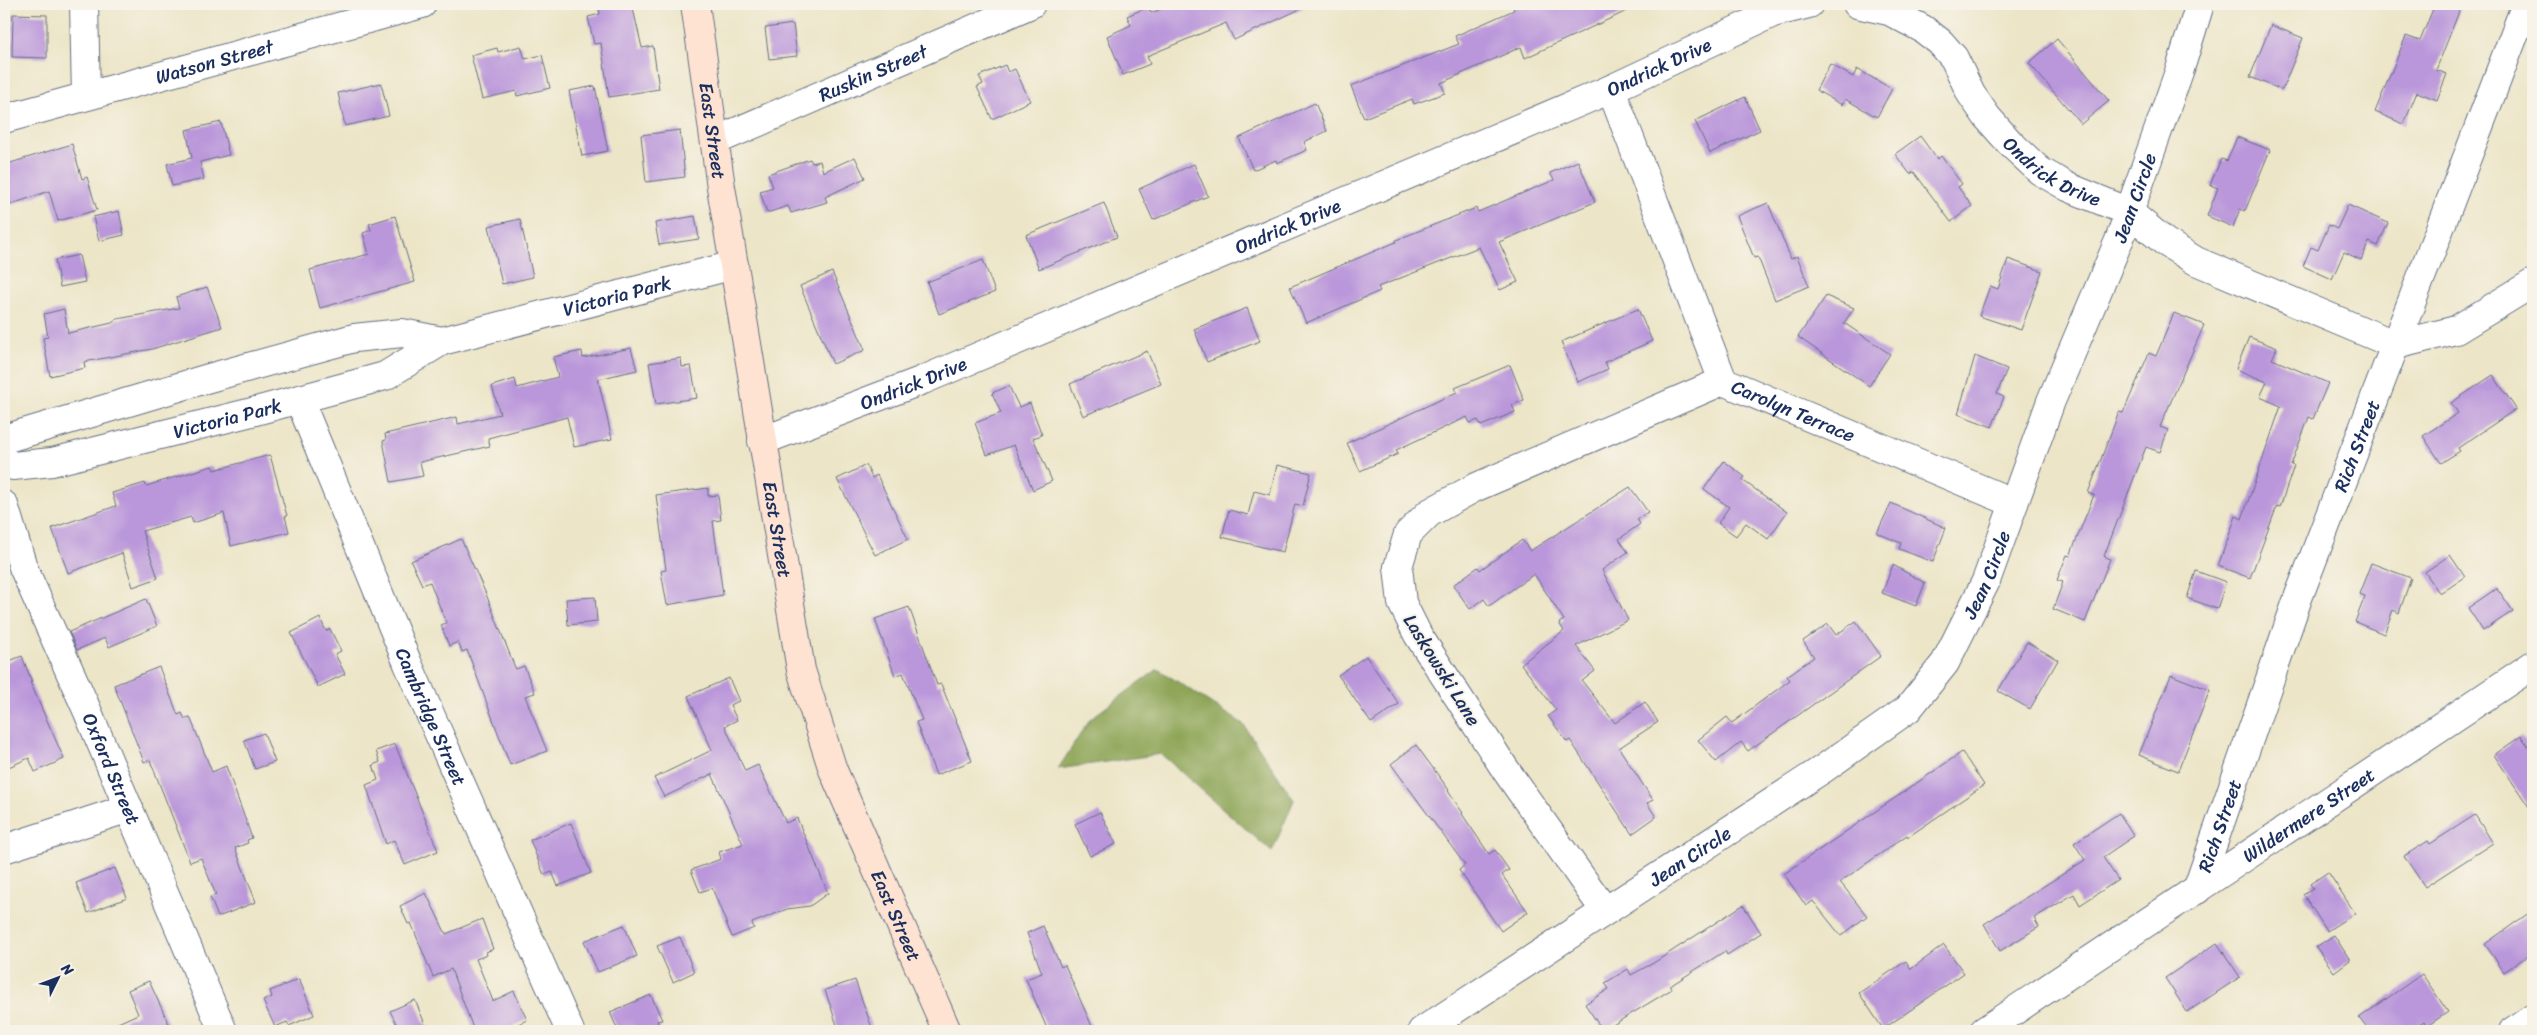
<svg xmlns="http://www.w3.org/2000/svg" width="2537" height="1035" font-family="Sriracha,sans-serif">
  <rect width="100%" height="100%" fill="#f7f3e8"/>
  <filter id="ink" filterUnits="userSpaceOnUse"><feTurbulence type="fractalNoise" baseFrequency=".02" numOctaves="2"/><feDisplacementMap in="SourceGraphic" scale="10" xChannelSelector="R" yChannelSelector="G"/><feConvolveMatrix kernelMatrix="1 2 1 2 8 2 1 2 1" color-interpolation-filters="sRGB"/></filter>
  <filter id="wash" filterUnits="userSpaceOnUse"><feTurbulence type="fractalNoise" baseFrequency=".0096" numOctaves="4" result="noise"/><feDisplacementMap in="SourceGraphic" scale="20" xChannelSelector="R" yChannelSelector="G"/><feGaussianBlur stdDeviation="1.12" result="paint"/><feColorMatrix in="noise" values="0 0 0 0 0 0 0 0 0 0 0 0 0 0 0 0 0 1.4 0 .05"/><feComposite in="paint" operator="in"/></filter>
  <g filter="url(#wash)">
    <rect width="100%" height="100%" fill="#ece5c7"/>
    <!-- forest -->
    <path fill="#8fa658" stroke="#556a5b" d="M1158 669 1243 724 1294 800 1272 852 1161 754 1058 769 1090 719Z"/>
    <g id="blocks">
      <!-- building -->
      <g fill="#ba96da">
        <path d="M623 4H632L642 48 653 46 659 89 609 97 601 43 594 44 588 17 600 14 599 9Z"/>
        <path d="M1174 4H1311L1234 40 1226 23 1147 56 1150 64 1123 75 1107 36 1131 25 1127 16 1148 7 1151 13Z"/>
        <path d="M1512 4H1642L1525 58 1521 47 1441 83 1445 93 1414 104 1412 99 1364 118 1351 86 1459 44 1455 36 1514 10Z"/>
        <path d="M2435 4H2462L2436 70 2447 74 2437 100 2417 92 2404 124 2375 112 2406 36 2420 41Z"/>
        <path d="M13 14 47 15V58L12 57Z"/>
        <path d="M793 24 797 56 769 59 765 28Z"/>
        <path d="M2271 25 2303 38 2282 90 2250 77Z"/>
        <path d="M2057 39 2109 101 2081 124 2029 63Z"/>
        <path d="M521 46 525 59 542 55 550 88 517 96 516 91 482 99 471 55 497 48 498 52Z"/>
        <path d="M1830 64 1853 77 1857 69 1892 89 1877 117 1845 99 1842 105 1816 90Z"/>
        <path d="M1005 65 1008 72 1015 69 1030 101 992 119 977 87 983 84 979 76Z"/>
        <path d="M381 83 389 116 345 126 338 93Z"/>
        <path d="M595 86 608 151 582 156 569 91Z"/>
        <path d="M1745 97 1760 130 1710 153 1695 121Z"/>
        <path d="M1315 103 1327 131 1304 142 1307 150 1277 163 1276 160 1253 170 1239 138Z"/>
        <path d="M221 122 229 155 200 162 204 179 172 186 167 164 192 158 186 130Z"/>
        <path d="M680 130 685 177 646 182 641 135Z"/>
        <path d="M1920 136 1937 159 1941 156 1962 184 1958 187 1972 206 1951 222 1914 172 1910 174 1895 154Z"/>
        <path d="M2237 137 2270 150 2245 211 2240 209 2233 227 2207 216 2218 188 2210 185 2221 159 2227 161Z"/>
        <path d="M72 144 82 179 87 177 97 210 58 221 49 191 4 207V165Z"/>
        <path d="M855 157 865 178 825 197 827 202 791 213 788 206 767 213 760 191 773 187 768 174 810 159 812 163 820 161 823 172Z"/>
        <path d="M1578 161 1595 202 1499 242 1518 282 1500 290 1479 247 1378 287 1380 291 1306 323 1290 287 1396 242V240L1476 208 1478 212 1554 180 1550 173Z"/>
        <path d="M1194 164 1208 196 1153 220 1139 189Z"/>
        <path d="M1104 203 1117 237 1039 269 1026 235Z"/>
        <path d="M1768 203 1791 259 1797 256 1809 286 1775 300 1758 257 1754 258 1737 216Z"/>
        <path d="M2348 205 2388 223 2378 246 2369 242 2361 260 2344 252 2332 279 2303 266 2311 247 2318 250 2329 225 2337 229Z"/>
        <path d="M119 211 124 235 99 241 93 217Z"/>
        <path d="M395 216 415 282 320 308 310 270 369 254 363 233 371 230 369 224Z"/>
        <path d="M695 216 699 239 659 245 655 223Z"/>
        <path d="M520 219 533 277 502 284 489 226Z"/>
        <path d="M79 255 85 282 60 287 55 260Z"/>
        <path d="M2008 259 2042 271 2021 330 1979 316 1990 286 1998 289Z"/>
        <path d="M983 260 995 292 939 314 927 282Z"/>
        <path d="M832 272 865 350 833 364 800 286Z"/>
        <path d="M207 287 222 327 152 349 84 362 85 368 50 376 43 338 48 337 44 314 64 309 68 333 112 323 117 319 179 308 176 297Z"/>
        <path d="M1826 296 1854 308 1844 323 1890 354 1869 386 1798 337Z"/>
        <path d="M1247 308 1260 341 1207 362 1194 329Z"/>
        <path d="M1638 309 1652 341 1605 362 1608 369 1578 382 1561 342Z"/>
        <path d="M2174 313 2204 325 2160 427 2168 430 2160 452 2146 447 2104 556 2110 559 2085 622 2053 609 2063 582 2057 580 2067 555 2070 556 2094 495 2088 493 2119 412 2123 413 2149 353 2156 356Z"/>
        <path d="M2249 337 2277 348 2272 359 2328 383 2313 419 2309 417 2291 465 2294 466 2280 507 2277 506 2250 578 2218 566 2236 516 2242 519 2281 406 2260 397 2267 382 2236 369Z"/>
        <path d="M631 348 637 370 598 379 612 439 574 447 567 417 488 438 490 446 420 462 423 476 391 482 383 441 386 440 385 434 457 417 458 424 500 414 492 386 515 379 517 388 558 377 553 357 582 351 583 358Z"/>
        <path d="M1147 351 1161 384 1083 416 1070 384Z"/>
        <path d="M1975 356 2007 369 1997 394 2004 397 1992 427 1958 414Z"/>
        <path d="M681 358 682 367 691 366 697 398 656 404 649 363Z"/>
        <path d="M1510 365 1524 400 1512 405 1515 412 1481 426 1478 420 1470 423 1467 417 1396 450 1398 454 1360 471 1347 443 1457 392 1455 388Z"/>
        <path d="M2493 375 2516 409 2458 448 2460 451 2441 463 2423 436 2458 413 2451 403Z"/>
        <path d="M1009 386 1019 407 1030 403 1042 435 1033 438 1052 481 1033 490 1014 445 987 455 975 423 1001 413 992 393Z"/>
        <path d="M270 455 287 516H285L289 532 231 546 224 513 193 523 191 517 142 531 158 578 133 587 122 553 68 573 52 528 116 506 112 493 145 483 146 486 212 466 214 470Z"/>
        <path d="M1724 461 1745 477 1742 480 1787 512 1768 539 1746 523 1736 536 1718 523 1729 507 1704 489Z"/>
        <path d="M866 465 872 478 877 475 908 539 875 555 837 479Z"/>
        <path d="M1277 465 1311 473 1303 506 1295 504 1283 552 1222 537 1229 510 1248 515 1254 491 1270 495Z"/>
        <path d="M1630 487 1648 512 1637 519 1640 524 1619 539 1628 552 1602 570 1628 620 1576 646 1595 671 1582 681 1615 723 1645 702 1658 722 1619 748 1653 800 1647 803 1656 817 1632 834 1570 740 1567 742 1548 716 1556 710 1521 664 1564 631 1559 623 1564 620 1534 574 1489 606 1484 599 1470 609 1453 585 1478 567 1480 570 1522 540 1530 551Z"/>
        <path d="M708 488V496L718 495 721 520 713 521 723 595 667 605 661 571 666 570 656 495Z"/>
        <path d="M1891 503 1946 528 1933 562 1899 549 1901 543 1877 533Z"/>
        <path d="M461 539 486 594 514 665 516 669 524 666 535 693 525 696 547 751 510 765 467 650 462 652 458 642 449 646 441 625 446 623 430 582 422 585 411 561Z"/>
        <path d="M2450 555 2465 577 2440 594 2425 572Z"/>
        <path d="M2371 563 2411 578 2399 613 2393 610 2384 634 2355 622 2365 596 2359 594Z"/>
        <path d="M1893 565 1925 583 1916 606 1882 593Z"/>
        <path d="M2196 571 2226 582 2217 609 2187 598Z"/>
        <path d="M2497 588 2513 611 2483 631 2468 608Z"/>
        <path d="M595 597 597 622 568 625 566 599Z"/>
        <path d="M146 599 157 626 109 647 105 638 77 650 69 632Z"/>
        <path d="M909 607 937 685 941 684 972 761 936 775 916 722 922 720 903 673 895 676 875 619Z"/>
        <path d="M320 618 326 631 330 629 341 651 335 654 345 674 318 687 291 633Z"/>
        <path d="M1856 621 1881 656 1748 751 1741 742 1716 762 1698 740 1727 717 1732 723 1790 680 1787 676 1814 657 1803 641 1828 624 1836 635Z"/>
        <path d="M2027 642 2058 660 2030 709 1998 691Z"/>
        <path d="M22 656 32 682H30L64 759 35 772 29 758 4 769V663Z"/>
        <path d="M1366 656 1399 704 1371 723 1338 675Z"/>
        <path d="M159 667 178 715 182 713 185 719 190 717 212 772 226 766 252 838 247 840 248 843 235 848 256 902 218 917 210 897 216 895 201 858 190 862 150 760 144 762 114 685Z"/>
        <path d="M2171 675 2210 690 2178 771 2139 755Z"/>
        <path d="M729 678 739 701 730 705 737 720 725 726 745 771 758 765 786 823 797 818 828 893 810 906 787 909 752 923 754 928 732 937 712 888 700 892 691 870 721 859 719 852 743 844 712 774 664 797 654 778 712 750 688 696Z"/>
        <path d="M264 733 275 762 255 769 244 740Z"/>
        <path d="M2521 736 2533 753V813L2494 755Z"/>
        <path d="M395 744 438 851 405 865 394 840 386 844 366 785 378 780 373 765 380 762 376 751Z"/>
        <path d="M1416 745 1449 790 1448 791 1463 813 1462 814 1489 854 1495 850 1509 870 1502 875 1528 912 1501 931 1459 870 1465 865 1391 764Z"/>
        <path d="M1962 752 1984 785 1908 837 1907 835 1840 882 1867 916 1841 936 1813 901 1806 906 1784 874Z"/>
        <path d="M1100 812 1116 844 1090 856 1075 824Z"/>
        <path d="M2119 813 2134 836 2103 857 2118 880 2080 905 2074 894 2034 918 2039 927 2000 951 1984 924 2085 860 2074 843Z"/>
        <path d="M2475 815 2493 843 2425 887 2404 856 2428 841 2430 844Z"/>
        <path d="M571 823 591 873 558 886 552 872 544 875 530 840Z"/>
        <path d="M115 868 127 898 88 913 76 883Z"/>
        <path d="M2328 872 2355 913 2327 931 2303 894 2313 888 2310 884Z"/>
        <path d="M426 893 446 934 482 919 493 949 486 952 487 955 476 959 493 1001 514 991 527 1020 503 1031H474L451 969 433 977 411 923 408 924 400 906Z"/>
        <path d="M1743 905 1761 933 1727 955 1725 951 1670 986 1672 989 1603 1031 1585 1004 1609 989 1605 983 1628 969 1631 975 1655 962Z"/>
        <path d="M2533 910V952L2504 972 2485 944Z"/>
        <path d="M624 925 637 956 598 972 584 941Z"/>
        <path d="M1043 926 1061 967 1065 965 1094 1031H1048L1026 979 1042 973 1027 933Z"/>
        <path d="M2334 935 2350 960 2334 972 2316 947Z"/>
        <path d="M680 937 694 972 673 982 657 946Z"/>
        <path d="M2217 943 2240 977 2187 1012 2165 978Z"/>
        <path d="M1944 945 1964 973 1883 1029 1859 993 1906 961 1911 969Z"/>
        <path d="M2422 974 2448 1012 2427 1026 2424 1022 2411 1031H2369L2359 1018Z"/>
        <path d="M299 979 314 1015 289 1026 287 1022 275 1027 263 1001 272 997 270 991Z"/>
        <path d="M855 980 873 1031H839L825 990Z"/>
        <path d="M149 981 172 1031H100L138 1014 128 990Z"/>
        <path d="M651 995 662 1020 657 1021 661 1031H618L610 1012Z"/>
        <path d="M415 1000 428 1031H400L390 1011Z"/>
      </g>
    </g>
  </g>
  <g filter="url(#ink)">
    <use href="#blocks" fill-opacity="0" stroke="#646f83" stroke-width="1"/>
    <g fill="none" stroke-linecap="round" stroke-linejoin="round">
      <defs>
        <g id="minor">
          <path d="M84 4 86 96"/>
          <path id="s1" d="M1857 4 1889 11 1923 29 1940 42 1954 58 1971 94 1987 117 2010 143 2040 171 2068 187 2129 212 2165 242 2196 261 2396 345 2456 330 2533 283"/>
          <path id="s2" d="M1611 89 1723 381 2014 503"/>
          <path id="s3" d="M4 119 422 4"/>
          <path id="s4" d="M299 399 408 664 570 1031"/>
          <path d="M4 439 209 378 354 338 402 333 442 341"/>
          <path id="s5" d="M762 441 923 380 1611 89 1773 13 1809 4"/>
          <path id="s6" d="M4 461 13 466 52 462 252 412 385 376 442 341 734 265"/>
          <path id="s7" d="M4 505 23 567 87 710 223 1031"/>
          <path d="M4 849 129 808"/>
          <path id="s8" d="M2197 890 2298 598 2526 4"/>
          <path d="M1605 911 1505 769 1418 635 1402 603 1398 567 1408 534 1429 513 1474 488 1723 381"/>
          <path id="s9" d="M1422 1031 1823 769 1908 709 1945 663 1986 581 2051 401 2120 238 2180 69 2200 4"/>
          <path id="s10" d="M1984 1031 2533 665"/>
          <path d="M2513 1031 2533 1018"/>
        </g>
        <g id="tertiary">
          <path id="s11" d="M715 141 1031 4"/>
        </g>
        <g id="secondary">
          <path id="s12" d="M695 4 721 187 801 670 833 770 947 1031"/>
        </g>
      </defs>
      <!-- minor casing -->
      <use href="#minor" stroke="#646f83" stroke-width="30"/>
      <!-- tertiary casing -->
      <use href="#tertiary" stroke="#646f83" stroke-width="30"/>
      <!-- secondary casing -->
      <use href="#secondary" stroke="#646f83" stroke-width="30"/>
      <!-- minor -->
      <use href="#minor" stroke="#fff" stroke-width="28"/>
      <!-- tertiary -->
      <use href="#tertiary" stroke="#fff" stroke-width="28"/>
      <!-- secondary -->
      <use href="#secondary" stroke="#fee3d2" stroke-width="28"/>
    </g>
  </g>
  <g text-anchor="middle" dominant-baseline="central" stroke-width="4" stroke-linejoin="round" paint-order="stroke">
    <!-- street labels -->
    <g font-size="19" fill="#1b2f5e" stroke="#f7f3e8">
      <text stroke="none"><textPath href="#s3" startOffset="218">Watson Street</textPath></text>
      <text stroke="none"><textPath href="#s5" startOffset="972">Ondrick Drive</textPath></text>
      <text stroke="none"><textPath href="#s11" startOffset="172">Ruskin Street</textPath></text>
      <text stroke="none"><textPath href="#s12" startOffset="128">East Street</textPath></text>
      <text stroke="none"><textPath href="#s1" startOffset="268">Ondrick Drive</textPath></text>
      <text stroke="none"><textPath href="#s9" startOffset="1145">Jean Circle</textPath></text>
      <text stroke="none"><textPath href="#s5" startOffset="568">Ondrick Drive</textPath></text>
      <text stroke="none"><textPath href="#s6" startOffset="641">Victoria Park</textPath></text>
      <text stroke="none"><textPath href="#s5" startOffset="162">Ondrick Drive</textPath></text>
      <text stroke="none"><textPath href="#s2" startOffset="389">Carolyn Terrace</textPath></text>
      <text stroke="none"><textPath href="#s6" startOffset="230">Victoria Park</textPath></text>
      <text stroke="none"><textPath href="#s8" startOffset="472">Rich Street</textPath></text>
      <text stroke="none"><textPath href="#s12" startOffset="532">East Street</textPath></text>
      <text stroke="none"><textPath href="#s9" startOffset="740">Jean Circle</textPath></text>
      <text transform="translate(1442 670) rotate(58)">Laskowski Lane</text>
      <text stroke="none"><textPath href="#s4" startOffset="344">Cambridge Street</textPath></text>
      <text stroke="none"><textPath href="#s7" startOffset="285">Oxford Street</textPath></text>
      <text stroke="none"><textPath href="#s10" startOffset="390">Wildermere Street</textPath></text>
      <text stroke="none"><textPath href="#s8" startOffset="68">Rich Street</textPath></text>
      <text stroke="none"><textPath href="#s9" startOffset="320">Jean Circle</textPath></text>
      <text stroke="none"><textPath href="#s12" startOffset="938">East Street</textPath></text>
    </g>
  </g>
  <!-- margin -->
  <rect width="2537" height="1035" fill="none" stroke="#f7f3e8" stroke-width="20"/>
  <!-- north arrow -->
  <g transform="translate(58 978) rotate(48)" stroke="#f7f3e8" stroke-width="4" paint-order="stroke">
  <path d="M0-4L9 19L0 12L-9 19Z" fill="#1b2f5e"/>
  <text y="-8" font-size="14" font-weight="bold" text-anchor="middle" fill="#1b2f5e">N</text>
  </g>
</svg>
